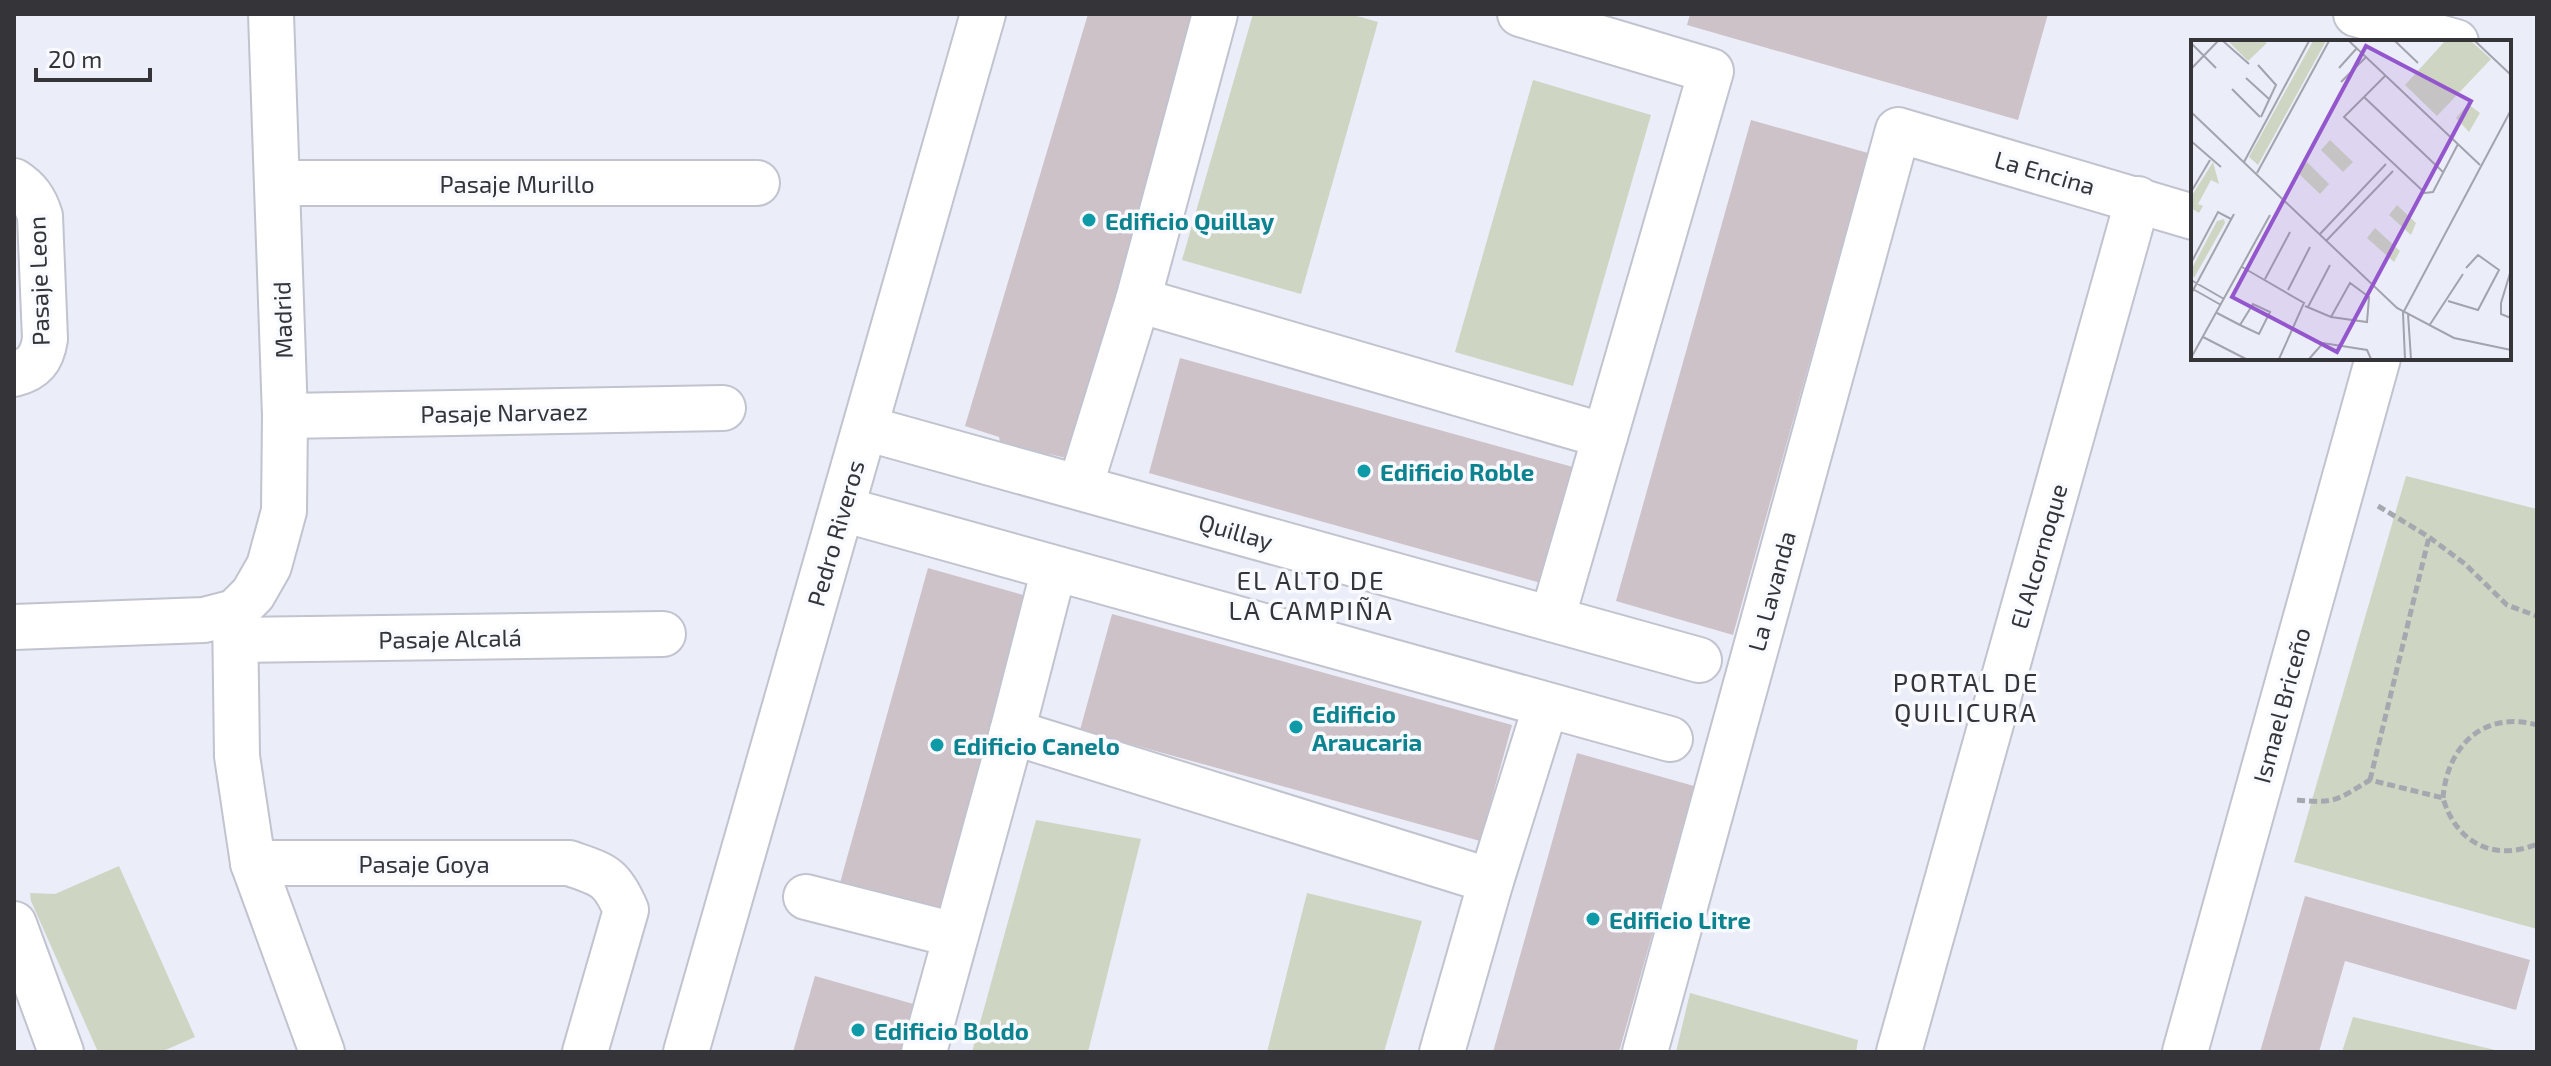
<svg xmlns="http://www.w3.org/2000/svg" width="2551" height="1066" font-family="'Exo 2',sans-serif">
  <rect width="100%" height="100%" fill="#ebedf8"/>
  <!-- green -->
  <g fill="#ced6c3">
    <path d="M1253 14H1350L1378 22 1301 294 1182 260Z"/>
    <path d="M1533 80 1651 115 1573 386 1455 352Z"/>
    <path d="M2406 476 2537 509V929L2294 862Z"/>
    <path d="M1036 820 1141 839 1088 1052H972Z"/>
    <path d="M119 866 195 1037 161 1052H98L31 901 30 893 55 894Z"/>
    <path d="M1307 893 1422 921 1384 1052H1267Z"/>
    <path d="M1690 993 1858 1040 1856 1052H1676Z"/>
    <path d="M2353 1017 2504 1052H2342Z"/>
  </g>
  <!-- building -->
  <g fill="#cec2c9">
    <path d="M1088 14H1210L1083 462 1049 454 1046 465 1001 446 999 437 965 426Z"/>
    <path d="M1690 14H2048L2018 120 1687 25Z"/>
    <path d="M1751 120 1868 153 1733 635 1616 601Z"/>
    <path d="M1180 358 1580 469 1548 585 1149 473Z"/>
    <path d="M928 568 1037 599 947 921 838 890Z"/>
    <path d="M1112 614 1512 725 1480 841 1080 730Z"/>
    <path d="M1577 753 1694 786 1619 1052H1493Z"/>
    <path d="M2305 896 2530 960 2516 1010 2345 961 2319 1052H2260Z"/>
    <path d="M815 976 924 1007 911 1052H793Z"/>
  </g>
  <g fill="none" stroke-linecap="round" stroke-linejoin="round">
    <defs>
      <g id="minor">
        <path d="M1520 14 1711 71 1552 619"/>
        <path d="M2356 14 2456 42"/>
        <path d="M14 181C28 190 35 200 40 216L45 339C42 359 34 369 14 374"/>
        <path d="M278 183H757"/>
        <path d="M1138 300 1605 436"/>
        <path d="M285 416 723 408"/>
        <path d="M865 428 1699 660"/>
        <path d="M1080 487 1138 300 1215 14"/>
        <path d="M842 509 1670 739"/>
        <path d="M235 612 237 756 253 863 322 1052"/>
        <path d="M14 627 204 620 235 612 253 594 269 566 284 511 285 416 271 14"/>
        <path d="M237 640 663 634"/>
        <path d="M1012 732 1491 881 1442 1052"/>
        <path d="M253 863H569C603 875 611 875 626 910L585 1052"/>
        <path d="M1491 881 1546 705"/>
        <path d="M806 897 955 935"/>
        <path d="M14 924 61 1052"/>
        <path d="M686 1052 983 14"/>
        <path d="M924 1052 1012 732 1054 569"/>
        <path d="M1645 1052 1898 130 2193 217"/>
        <path d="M1899 1052 2138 199"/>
        <path d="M2185 1052 2378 358"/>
      </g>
    </defs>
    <!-- minor casing -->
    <use href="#minor" stroke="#c1c3ce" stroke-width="48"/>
    <!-- path -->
    <g stroke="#a6a8b0" stroke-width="5" stroke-dasharray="8 4" stroke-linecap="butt">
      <path d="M2378 506 2429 537 2465 564 2507 605 2537 616"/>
      <path d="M2370 780 2429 537"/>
      <path d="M2443 798C2447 746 2484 710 2537 725"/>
      <path d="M2297 800C2335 804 2337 800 2370 780L2443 798C2456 843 2494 862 2537 844"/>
    </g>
    <!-- minor -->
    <use href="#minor" stroke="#fff" stroke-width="44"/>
  </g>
  <!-- markers -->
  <g fill="#0f9aa8" stroke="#f9faff" stroke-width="3">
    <circle cx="1089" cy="220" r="8"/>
    <circle cx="1364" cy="471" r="8"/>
    <circle cx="1296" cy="727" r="8"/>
    <circle cx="937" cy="745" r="8"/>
    <circle cx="1593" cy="919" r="8"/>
    <circle cx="858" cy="1030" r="8"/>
  </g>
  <g text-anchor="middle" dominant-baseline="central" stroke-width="7" stroke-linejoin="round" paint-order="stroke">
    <!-- street labels -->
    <g font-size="24" fill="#343439" stroke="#f9faff">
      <text transform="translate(2045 172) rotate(16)">La Encina</text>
      <text x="517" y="183">Pasaje Murillo</text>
      <text transform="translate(38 281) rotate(-92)">Pasaje Leon</text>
      <text transform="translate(282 320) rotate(-92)">Madrid</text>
      <text transform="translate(504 412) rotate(-1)">Pasaje Narvaez</text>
      <text transform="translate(1236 531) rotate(16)">Quillay</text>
      <text transform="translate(835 533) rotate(-74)">Pedro Riveros</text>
      <text transform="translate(2038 556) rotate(-74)">El Alcornoque</text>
      <text transform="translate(1771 591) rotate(-75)">La Lavanda</text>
      <text transform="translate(450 638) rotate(-1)">Pasaje Alcalá</text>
      <text transform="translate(2281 705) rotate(-75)">Ismael Briceño</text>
      <text x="424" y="863">Pasaje Goya</text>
    </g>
    <!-- culture labels -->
    <g font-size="24" font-weight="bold" fill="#0d838f" stroke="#f9faff" text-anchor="start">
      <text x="1105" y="220">Edificio Quillay</text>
      <text x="1380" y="471">Edificio Roble</text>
      <text x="1312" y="713">Edificio<tspan x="1312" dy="28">Araucaria</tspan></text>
      <text x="953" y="745">Edificio Canelo</text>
      <text x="1609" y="919">Edificio Litre</text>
      <text x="874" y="1030">Edificio Boldo</text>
    </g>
    <!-- neighbourhood labels -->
    <g font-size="26" letter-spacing="2" fill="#343439" stroke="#f9faff">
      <text x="1311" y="579">EL ALTO DE<tspan x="1311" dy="30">LA CAMPIÑA</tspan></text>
      <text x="1966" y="681">PORTAL DE<tspan x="1966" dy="30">QUILICURA</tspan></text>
    </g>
  </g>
  <!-- overview -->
  <g transform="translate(2191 40)">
    <rect width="320" height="320" fill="#ebedf8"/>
    <path d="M37 1H73L76 3 57 21ZM122 1H135L67 125 58 117ZM254 1H280L300 19 246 76 214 45ZM277 64 289 73 278 92 265 78ZM139 100 162 122 152 132 130 110ZM22 122 28 144 20 140 7 164 12 166 8 173 0 168V157ZM116 122 138 144 129 154 106 132ZM206 165 225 183 220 195 198 175ZM33 179 34 183 3 238 0 230 26 181ZM184 188 209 211 203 222 176 198Z" fill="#ced6c3"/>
    <path fill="none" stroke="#a2a3ac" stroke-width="2" d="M32 1 58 24M158 1 289 125M204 1 227 23M284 1 320 35M0 3 25 28M67 25 85 45 70 77M148 28 166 8M0 29 27 1M195 35 153 77 234 153 242 152 267 104M55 38 78 59M150 42 175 17M41 49 69 77M173 57 252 132M0 72 206 268 263 298 320 310M0 101 30 127M53 122 118 1M66 133 138 1M0 152 19 120M129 194 195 124M136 200 202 131M0 223 27 172 40 179M51 227 113 263 88 319M320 230 310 263V274L320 278M74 239 99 192M0 240 33 259M0 248 30 265M97 250 119 207M0 254 43 174M257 261 287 270 308 230 287 215 275 228M114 266 140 277 176 282 178 257 159 243 140 277M117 267 139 225M26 273 49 285 68 294 79 272 62 264 49 285M217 274 220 319M238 286 272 234M12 297 55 319M0 318 79 175M118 319 132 303 176 310 180 319M214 319 212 273 320 70"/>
    <path fill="#9356cc" fill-opacity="0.15" stroke="#9356cc" stroke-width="4" d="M175 6 280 61 146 312 41 257Z"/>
    <rect width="320" height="320" fill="none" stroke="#343439" stroke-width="4"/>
  </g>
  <!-- border -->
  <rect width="2551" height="1066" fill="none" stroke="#343439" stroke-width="32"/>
  <!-- scale -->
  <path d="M36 68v12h114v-12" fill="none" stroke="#343439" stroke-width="4"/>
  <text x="48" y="68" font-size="24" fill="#343439" stroke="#f9faff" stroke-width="6" paint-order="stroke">20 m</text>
</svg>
